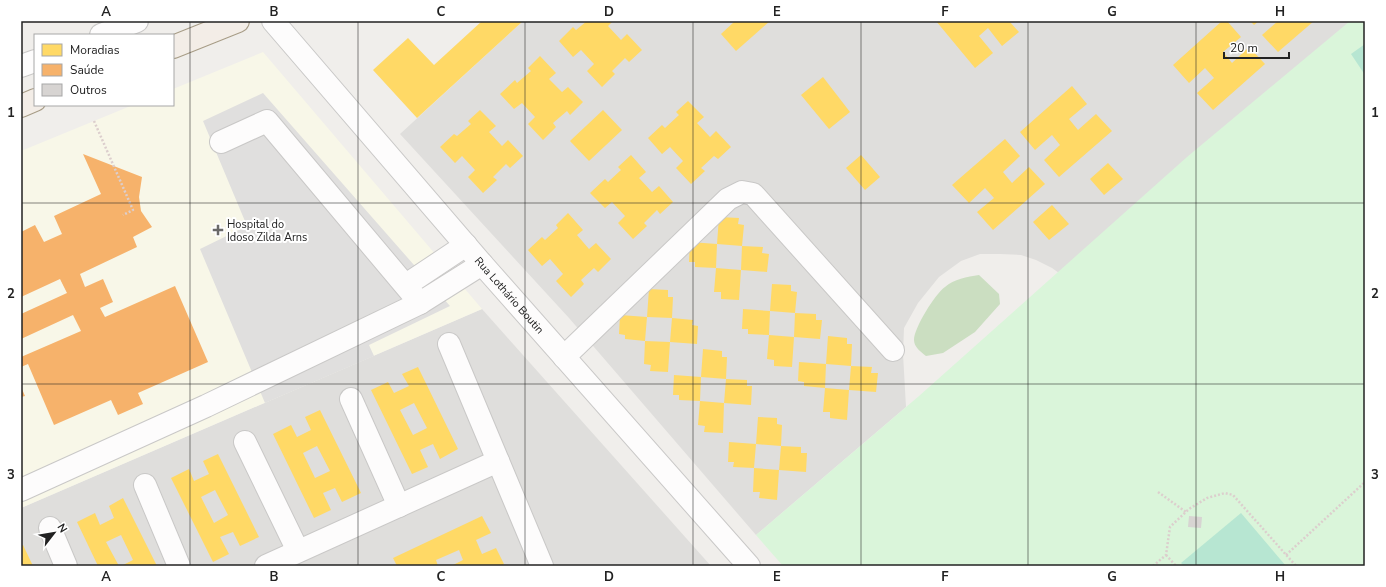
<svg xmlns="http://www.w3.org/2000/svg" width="1386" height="587" font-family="'Nunito Sans',sans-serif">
  <rect width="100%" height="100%" fill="#f0eeeb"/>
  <!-- residential -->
  <g fill="#dfdedc">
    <path d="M523 21H1352L1059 273 1052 268 1036 260 1021 255 1000 254H980L961 261 939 277 918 303 904 328 903 354 906 407 756 535 569 318 400 134Z"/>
    <path d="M482 309 711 566H21V508Z"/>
  </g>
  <!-- education -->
  <path fill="#f8f7e8" d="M263 52 482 309 21 508V151L133 105H173V89Z"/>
  <!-- forest -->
  <path fill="#cbdec1" d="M979 275 999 294 1000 304 975 332 943 353 926 356C921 352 914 347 914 340 914 328 935 294 945 287 954 279 967 277 979 275Z"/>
  <!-- park -->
  <path fill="#daf5da" d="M1350 21H1365V566H783L756 535 919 396 1187 157Z"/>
  <!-- pitch -->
  <g fill="#b7e6d2">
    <path d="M1365 44V75L1351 54Z"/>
    <path d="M1241 513 1286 566H1184L1181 563Z"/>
  </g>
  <!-- parking -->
  <path fill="#e0dfde" d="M263 93 450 306 369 345 374 356 265 403 200 249 247 226 203 121Z"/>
  <!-- homes -->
  <g fill="#ffd966" fill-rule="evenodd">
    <path d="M482 21H523L417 118 373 70 408 38 434 65Z"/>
    <path d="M587 21H613L608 26 621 40 627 34 642 50 629 62 625 58 612 71 615 74 602 87 587 71 594 64 581 50 573 57 559 41 573 27 576 30Z"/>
    <path d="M735 21H770L736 51 721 34Z"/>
    <path d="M936 21H1009L1019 32 1002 46 988 28 979 36 993 53 975 68Z"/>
    <path d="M1222 21H1227L1241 37 1223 52 1232 63 1249 47 1265 64 1213 110 1197 93 1214 78 1205 68 1189 83 1173 65Z"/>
    <path d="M1250 21H1259L1254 25Z"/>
    <path d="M1278 21H1314L1278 52 1262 35Z"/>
    <path d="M540 56 556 73 549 79 562 92 568 87 583 102 570 115 567 111 553 123 556 127 543 140 528 124 535 117 522 103 514 109 500 94 515 80 517 83 531 71 528 68Z"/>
    <path d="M823 77 850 112 829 129 801 95Z"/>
    <path d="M1072 86 1087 104 1069 119 1078 130 1096 114 1112 131 1059 177 1044 160 1060 145 1052 135 1035 150 1020 132Z"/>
    <path d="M688 101 704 117 697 123 710 137 716 131 731 147 718 159 714 156 701 168 705 171 691 184 676 168 683 161 670 147 662 154 648 138 662 125 665 128 679 115 676 112Z"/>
    <path d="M480 110 496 126 489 132 502 146 508 140 523 156 510 168 506 164 493 177 497 180 483 193 468 177 475 170 462 156 455 163 440 147 454 134 457 136 471 124 468 121Z"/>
    <path d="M603 110 622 130 589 161 570 141Z"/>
    <path d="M1005 139 1020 156 1003 172 1012 183 1029 167 1045 184 993 230 977 212 994 198 985 188 969 203 952 185Z"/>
    <path d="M631 155 646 172 639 178 652 192 659 186 673 202 660 214 657 210 644 223 647 226 633 239 618 223 625 216 612 202 605 208 590 193 605 179 608 182 621 170 618 167Z"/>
    <path d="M861 155 880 177 865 190 846 168Z"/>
    <path d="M1108 163 1123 179 1104 195 1090 179Z"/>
    <path d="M1052 205 1069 224 1049 240 1033 222Z"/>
    <path d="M568 213 583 230 577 235 589 249 596 243 611 259 598 272 594 268 581 280 584 284 571 297 556 281 563 274 550 259 542 266 528 250 542 237 545 240 558 228 556 225Z"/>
    <path d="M719 217 739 218 738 224 744 225 742 246 717 244Z"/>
    <path d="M690 242 717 244 716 268 695 267V262H689Z"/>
    <path d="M742 246 763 247 762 253 769 254 767 272 741 270Z"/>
    <path d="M716 268 741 270 739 300 721 299V292H714Z"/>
    <path d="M772 284 791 285V291L797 292 795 313 770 311Z"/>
    <path d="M649 289 668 290V297H673L672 318 647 317Z"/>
    <path d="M743 309 770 311 769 335 794 337 795 313 816 314V320H822L820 339 794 337 792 367 774 366V360L767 359 769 335 748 334V329H742Z"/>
    <path d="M620 315 647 317 645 341 625 339V335L619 334Z"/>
    <path d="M672 318 693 320 692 325 698 326 697 344 670 342 668 372 650 371 651 365 644 364 645 341 670 342Z"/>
    <path d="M828 336 847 338V344H852L851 366 826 364Z"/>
    <path d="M703 349 722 351V357H727L726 379 747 380V386H752L751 405 724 403 726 379 701 377Z"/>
    <path d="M799 362 826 364 825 388 849 390 847 420 830 418V412H823L825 388 804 386V382L798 381Z"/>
    <path d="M851 366 872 367 871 373H878L876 392 849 390Z"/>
    <path d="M418 367 458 449 440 459 433 444 420 450 428 467 412 474 371 390 388 382 394 393 409 386 402 374ZM414 403 427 428 413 435 400 410Z"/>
    <path d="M674 375 701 377 700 401 679 400V395H673Z"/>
    <path d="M700 401 724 403 723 433 704 432 705 426 698 425Z"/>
    <path d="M320 410 361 493 342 502 335 488 323 493 331 510 314 518 273 434 291 425 297 437 311 430 305 417ZM317 446 330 471 315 478 303 453Z"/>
    <path d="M758 417 777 418V424L782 425 781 446 756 444Z"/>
    <path d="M729 442 756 444 754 468 733 467 734 462H728Z"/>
    <path d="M781 446 801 447V453H807L806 472 779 470Z"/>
    <path d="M218 454 259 537 240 546 233 532 220 537 229 554 213 562 171 478 189 469 194 481 209 474 203 461ZM215 490 228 515 214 523 201 497Z"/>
    <path d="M754 468 779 470 777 500 759 498 760 492H753Z"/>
    <path d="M123 498 157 566H121L133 560 121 535 106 542 119 566H98L77 522 95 513 100 525 114 518 109 506Z"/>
    <path d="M482 516 491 533 476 540 482 554 496 548 504 564 501 566H451L463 560 459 550 436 560 438 566H397L393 558Z"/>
    <path d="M23 545 33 566H21V546Z"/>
  </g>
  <!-- health -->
  <g fill="#f6b26b">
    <path d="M83 154 142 177 139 197 141 211 152 227 133 237 137 247 80 274 85 287 103 279 113 302 100 308 105 317 175 286 208 362 138 393 143 404 118 415 111 400 54 425 28 364 21 367V357L81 331 73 315 21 339V314L67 293 60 279 21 297V232L35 225 44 242 62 234 54 216 101 194Z"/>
    <path d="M21 387 25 396 21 397Z"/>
  </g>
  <!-- building -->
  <path fill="#d7d4d2" d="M1189 516 1202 517 1201 528 1188 527Z"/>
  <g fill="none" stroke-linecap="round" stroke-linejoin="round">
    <defs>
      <g id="minor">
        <path id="s1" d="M273 21 482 264 749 566"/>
        <path d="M101 35 137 21"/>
        <path d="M21 66 35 61"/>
        <path d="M406 285 466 245"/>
        <path d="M420 303 482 264"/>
        <path d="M449 344 498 461"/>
        <path d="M564 357 728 199 742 192 753 194 893 350"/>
        <path d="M351 399 399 506"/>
        <path d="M245 442 298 551"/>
        <path d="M145 485 179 566"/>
        <path d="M21 490 206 406 420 303 267 121 221 142"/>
        <path d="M50 528 66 566"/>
        <path d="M266 566 498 461 542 566"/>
      </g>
      <g id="major">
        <path d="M173 47 238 21"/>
        <path d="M21 106 35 100"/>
      </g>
    </defs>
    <!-- minor casing -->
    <use href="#minor" stroke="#c9c8c7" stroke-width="24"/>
    <!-- major casing -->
    <use href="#major" stroke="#a79c86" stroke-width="24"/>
    <!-- path -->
    <g stroke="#dccecd" stroke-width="2.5" stroke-dasharray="2 2" stroke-linecap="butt">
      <path d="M94 121 133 210 123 215"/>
      <path d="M1158 492 1186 512"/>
      <path d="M1166 555 1176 566"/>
      <path d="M1286 555 1365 482"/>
      <path d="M1153 566 1166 555 1170 527 1189 509 1207 498 1225 493 1233 495 1296 566"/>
    </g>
    <!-- minor -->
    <use href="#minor" stroke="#fdfcfc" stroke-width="22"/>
    <!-- major -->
    <use href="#major" stroke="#f3ede7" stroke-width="22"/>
  </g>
  <!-- grid -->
  <path fill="none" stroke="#222" stroke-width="1" stroke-opacity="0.55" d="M190 21V566M358 21V566M525 21V566M693 21V566M861 21V566M1028 21V566M1196 21V566M21 203H1365M21 384H1365"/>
  <!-- markers -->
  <path fill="#6a6968" stroke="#fff" stroke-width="1.5" d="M216 224h4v4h4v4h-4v4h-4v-4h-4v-4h4z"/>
  <g text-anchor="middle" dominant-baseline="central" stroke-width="4" stroke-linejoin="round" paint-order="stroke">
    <!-- poi labels -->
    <g font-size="11" fill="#222" stroke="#fff" text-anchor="start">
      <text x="227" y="224">Hospital do<tspan x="227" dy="13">Idoso Zilda Arns</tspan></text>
    </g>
    <!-- street labels -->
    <g font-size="11" fill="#222" stroke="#fff">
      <text stroke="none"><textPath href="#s1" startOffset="362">Rua Lothário Boutin</textPath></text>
    </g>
  </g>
  <!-- border -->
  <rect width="1386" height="587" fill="none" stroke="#ffffff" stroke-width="44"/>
  <!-- legend -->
  <rect x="34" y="34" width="140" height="72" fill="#ffffff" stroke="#a7a7a7"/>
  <rect x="42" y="44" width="20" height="12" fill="#ffd966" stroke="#a7a7a7"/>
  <text x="70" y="54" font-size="12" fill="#222222">Moradias</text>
  <rect x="42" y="64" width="20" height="12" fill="#f6b26b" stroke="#a7a7a7"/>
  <text x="70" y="74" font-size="12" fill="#222222">Saúde</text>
  <rect x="42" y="84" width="20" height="12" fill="#d7d4d2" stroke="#a7a7a7"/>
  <text x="70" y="94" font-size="12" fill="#222222">Outros</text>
  <!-- north arrow -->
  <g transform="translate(54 533) rotate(59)" stroke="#ffffff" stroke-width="3" paint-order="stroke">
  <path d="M0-3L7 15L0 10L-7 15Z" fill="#222222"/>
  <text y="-6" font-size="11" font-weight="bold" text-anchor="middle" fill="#222222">N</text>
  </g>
  <!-- scale -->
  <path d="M1224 52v6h65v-6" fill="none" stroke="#222222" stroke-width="2"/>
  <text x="1230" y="52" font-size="12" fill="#222222" stroke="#ffffff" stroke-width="3" paint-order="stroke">20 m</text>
  <rect x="22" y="22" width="1342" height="543" fill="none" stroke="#222" stroke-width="1.5"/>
  <g font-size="13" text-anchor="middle" font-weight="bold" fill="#222">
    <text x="106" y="16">A</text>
    <text x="274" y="16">B</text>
    <text x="441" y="16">C</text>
    <text x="609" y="16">D</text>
    <text x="777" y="16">E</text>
    <text x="945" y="16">F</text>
    <text x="1112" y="16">G</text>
    <text x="1280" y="16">H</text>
    <text x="11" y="117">1</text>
    <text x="1375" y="117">1</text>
    <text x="11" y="298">2</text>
    <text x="1375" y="298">2</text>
    <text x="11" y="479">3</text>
    <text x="1375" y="479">3</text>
    <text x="106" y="581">A</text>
    <text x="274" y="581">B</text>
    <text x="441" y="581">C</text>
    <text x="609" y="581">D</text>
    <text x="777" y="581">E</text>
    <text x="945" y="581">F</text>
    <text x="1112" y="581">G</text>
    <text x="1280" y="581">H</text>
  </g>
</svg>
